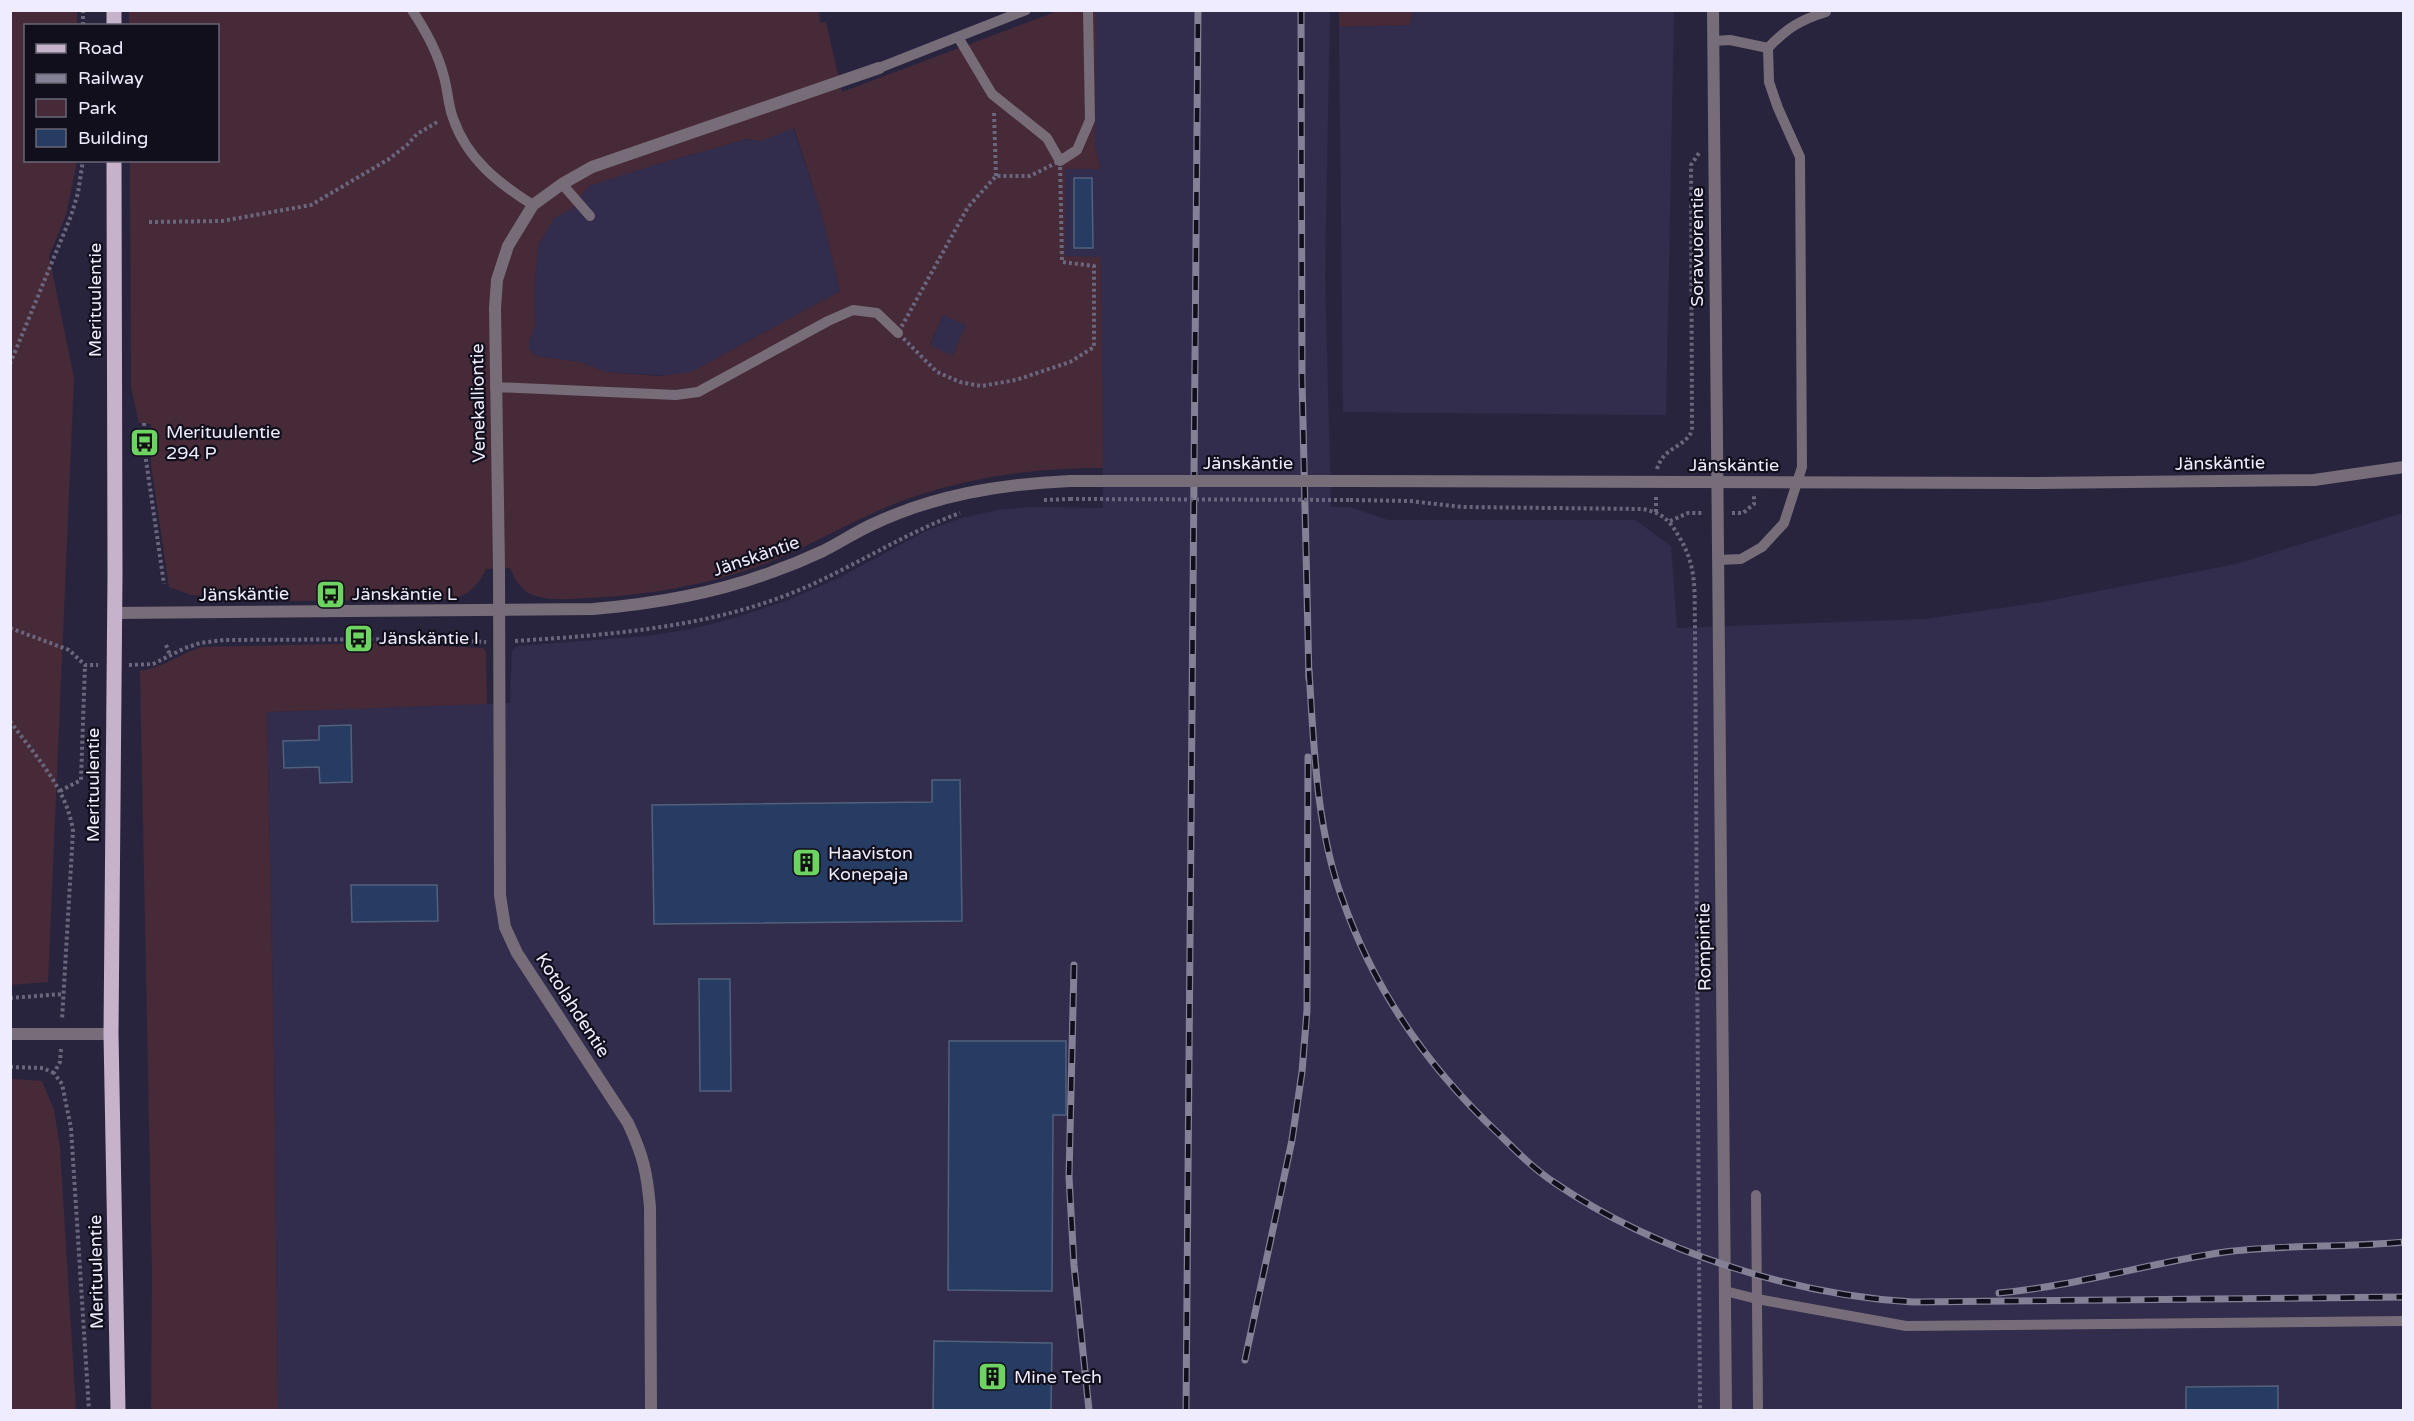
<svg xmlns="http://www.w3.org/2000/svg" width="2414" height="1421" font-family="'Varela Round',sans-serif">
  <rect width="100%" height="100%" fill="#29243e"/>
  <!-- built -->
  <g fill="#322c4d">
    <path d="M1095 11H1330L1325 275 1331 507H1350L1388 520H1635L1671 546 1677 628 1925 619 2042 602 2236 564 2403 513V1410H278L274 1055 267 712 510 703 512 650 518 646 647 636 692 629 731 619 783 602 837 579 928 530 962 518 998 510 1032 507 1103 508 1101 257H1065V169H1101L1095 146Z"/>
    <path d="M1413 11H1674L1666 415 1343 412 1339 27 1410 25Z"/>
    <path d="M793 127 821 212 840 291 691 372 675 376 607 372 579 362 536 356 529 350V341L535 325 534 293 538 246 554 218 572 209 589 186 654 165 747 139 761 141Z"/>
    <path d="M943 315 966 325 952 356 930 346Z"/>
  </g>
  <!-- green -->
  <g fill="#472a38" fill-rule="evenodd">
    <path d="M11 10 77 11V25L26 26V160L77 161 66 215 49 256 74 378 48 982 11 985Z"/>
    <path d="M129 11H819L820 23 826 22 842 92 1058 11 1096 13 1095 146 1101 169H1065V256L1101 257 1103 468C1039 468 980 475 919 495 868 511 823 540 774 560 715 584 650 595 587 598 570 599 549 601 533 595 521 591 515 579 510 568L486 569C479 584 471 592 455 599L290 601 191 595 169 587 151 464V424L139 423 131 387 130 161 218 160V26L129 25ZM794 128 821 212 840 291 691 372 659 376 607 372 579 362 536 356 529 349V341L535 326 534 293 538 246 554 218 572 209 589 186 654 165 747 139 761 141ZM943 315 966 325 952 356 930 345Z"/>
    <path d="M1339 11V10L1413 11 1410 25 1339 27Z"/>
    <path d="M384 643 483 648 486 652 487 704 267 712 274 1055 278 1410H151L152 1273 140 671C163 668 181 653 202 647Z"/>
    <path d="M11 1079 42 1081 54 1110 60 1148 76 1410H11Z"/>
  </g>
  <!-- building -->
  <g fill="#273c62" stroke="#51617c" stroke-width="1.5">
    <path d="M1074 178H1092L1093 248H1074Z"/>
    <path d="M351 725 352 782 320 783 319 767 284 768 283 741 319 740V726Z"/>
    <path d="M932 780H960L962 921 654 924 652 805 932 802Z"/>
    <path d="M351 885H437L438 921 352 922Z"/>
    <path d="M699 979H730L731 1091H700Z"/>
    <path d="M949 1041H1066V1115H1053L1052 1291 948 1290Z"/>
    <path d="M934 1341 1052 1343 1051 1410H933Z"/>
    <path d="M2278 1386V1410H2186V1387Z"/>
  </g>
  <g fill="none" stroke-linecap="round" stroke-linejoin="round">
    <!-- path -->
    <g stroke="#6a667d" stroke-width="4" stroke-dasharray="3 3" stroke-linecap="butt">
      <path d="M83 10V26"/>
      <path d="M994 113 996 176"/>
      <path d="M1060 161 1062 262 1094 266V347L1070 362 1016 380 981 386 960 382 937 372 898 333 968 207 996 176H1030Z"/>
      <path d="M149 222 222 221 311 205 389 159 407 145 417 134 439 121"/>
      <path d="M10 364 71 216 78 193 83 160"/>
      <path d="M144 423 145 453 164 584"/>
      <path d="M1657 469C1664 446 1683 449 1692 431L1691 165 1699 153"/>
      <path d="M1044 500 1070 499"/>
      <path d="M1350 500 1410 501 1462 507 1642 509C1660 512 1669 519 1678 535 1698 567 1694 591 1695 627L1700 1410"/>
      <path d="M1656 512V497"/>
      <path d="M1732 513H1743L1754 504V495"/>
      <path d="M1670 521 1688 513H1703"/>
      <path d="M10 628 69 650 85 665H98"/>
      <path d="M515 641C605 635 693 629 779 598 842 575 897 536 960 513"/>
      <path d="M166 645 170 655"/>
      <path d="M129 665 153 664 185 648 200 643 224 640 431 639 486 642"/>
      <path d="M10 721C35 756 67 788 73 831L62 1020"/>
      <path d="M60 791 81 780 85 665"/>
      <path d="M10 998 63 994"/>
      <path d="M61 1049 60 1062 54 1073 62 1084 71 1128 89 1410"/>
      <path d="M10 1067 43 1068 54 1073"/>
    </g>
    <!-- service -->
    <g stroke="#776d79" stroke-width="10">
      <path d="M412 10C426 31 438 53 444 77 448 91 448 105 453 118 467 159 498 183 533 205"/>
      <path d="M958 37 992 94 1047 138 1060 161 1077 150 1090 120 1088 10"/>
      <path d="M1713 41 1730 40 1768 48"/>
      <path d="M879 68 1026 10"/>
      <path d="M562 184 590 216"/>
      <path d="M495 387 676 395 698 392 828 321 853 310 877 313 898 333"/>
      <path d="M1718 560 1741 559 1762 547 1784 523 1802 467 1800 157 1778 108 1769 82 1768 48C1787 28 1800 20 1826 12"/>
      <path d="M1756 1195 1758 1410"/>
      <path d="M1725 1291 1757 1299 1906 1326 2404 1321"/>
    </g>
    <!-- minor -->
    <g stroke="#776d79" stroke-width="12">
      <path d="M1713 10 1726 1410"/>
      <path d="M1350 481 2038 483 2314 480 2404 467"/>
      <path d="M114 613 593 609C654 604 714 594 772 572 789 566 806 559 823 551 839 543 854 533 871 525 934 495 1001 484 1070 481"/>
      <path d="M651 1410 650 1207C647 1172 643 1155 628 1123L517 953 505 927 500 895 499 568 495 308 497 280 508 246 533 205 562 184 592 167 879 68"/>
    </g>
    <!-- tertiary -->
    <path stroke="#776d79" stroke-width="12" d="M10 1034H111"/>
    <!-- primary -->
    <g stroke="#c6b2ca" stroke-width="15">
      <path d="M114 10V26"/>
      <path d="M114 160 115 575 111 1034 118 1410"/>
    </g>
    <defs>
      <g id="rail">
        <path d="M1301 10 1302 379 1309 679"/>
        <path d="M1309 671C1314 746 1316 827 1342 898 1374 990 1429 1069 1500 1135 1517 1152 1535 1170 1555 1183 1655 1251 1792 1295 1913 1302L2404 1297"/>
        <path d="M1074 965 1069 1177 1074 1265 1089 1410"/>
        <path d="M1999 1293C2076 1286 2149 1263 2225 1252 2284 1244 2344 1248 2404 1242"/>
        <path d="M1245 1360 1292 1140 1302 1072 1307 1010 1308 757"/>
        <path d="M1186 1410 1198 10"/>
      </g>
    </defs>
    <!-- rail casing -->
    <use href="#rail" stroke="#848096" stroke-width="7"/>
    <!-- rail -->
    <use href="#rail" stroke="#110f1b" stroke-width="4.5" stroke-dasharray="14" stroke-linecap="butt"/>
    <!-- path-bridge -->
    <path stroke="#6a667d" stroke-width="4" stroke-dasharray="3 3" stroke-linecap="butt" d="M1070 499 1350 500"/>
    <!-- minor-bridge -->
    <path stroke="#776d79" stroke-width="12" d="M1070 481H1350"/>
  </g>
  <!-- icons -->
  <defs>
    <symbol id="bus-square" viewBox="-11 -11 22 22"><rect x="-9" y="-9" width="18" height="18" rx="4" fill="#6dd361" stroke="#110f1b"/><path d="M-5-6H5V4H4V6H2V4H-2V6H-4V4H-5ZM-3.5-4V0h7V-4ZM-3.5 1.2v1.5H-2V1.2ZM2 1.2v1.5H3.5V1.2Z" fill="#111"/></symbol>
    <symbol id="building-square" viewBox="-11 -11 22 22"><rect x="-9" y="-9" width="18" height="18" rx="4" fill="#6dd361" stroke="#110f1b"/><path d="M-4-6H4V6H1V3H-1V6H-4ZM-2.5-4.3h1.7v1.8h-1.7ZM.8-4.3h1.7v1.8H.8ZM-2.5-1h1.7V.8h-1.7ZM.8-1h1.7V.8H.8Z" fill="#111"/></symbol>
  </defs>
  <g fill-rule="evenodd">
    <use href="#bus-square" x="128" y="426" width="33" height="33"/>
    <use href="#bus-square" x="314" y="578" width="33" height="33"/>
    <use href="#bus-square" x="342" y="622" width="33" height="33"/>
    <use href="#building-square" x="790" y="846" width="33" height="33"/>
    <use href="#building-square" x="976" y="1360" width="33" height="33"/>
  </g>
  <g text-anchor="middle" dominant-baseline="central" stroke-width="4.5" stroke-linejoin="round" paint-order="stroke">
    <!-- street labels -->
    <g font-size="18" fill="#eeecfe" stroke="#110f1b">
      <text transform="translate(1697 247) rotate(-90)">Soravuorentie</text>
      <text transform="translate(95 300) rotate(-90)">Merituulentie</text>
      <text transform="translate(478 403) rotate(-91)">Venekalliontie</text>
      <text x="1248" y="463">Jänskäntie</text>
      <text transform="translate(2220 463) rotate(-1)">Jänskäntie</text>
      <text x="1734" y="465">Jänskäntie</text>
      <text transform="translate(756 556) rotate(-19)">Jänskäntie</text>
      <text transform="translate(244 594) rotate(-1)">Jänskäntie</text>
      <text transform="translate(93 785) rotate(-90)">Merituulentie</text>
      <text transform="translate(1704 947) rotate(-91)">Rompintie</text>
      <text transform="translate(573 1005) rotate(57)">Kotolahdentie</text>
      <text transform="translate(96 1272) rotate(-91)">Merituulentie</text>
    </g>
    <!-- poi labels -->
    <g font-size="18" fill="#eeecfe" stroke="#110f1b" text-anchor="start">
      <text x="166" y="432">Merituulentie<tspan x="166" dy="21">294 P</tspan></text>
      <text x="352" y="594">Jänskäntie L</text>
      <text x="379" y="638">Jänskäntie I</text>
      <text x="828" y="853">Haaviston<tspan x="828" dy="21">Konepaja</tspan></text>
      <text x="1014" y="1377">Mine Tech</text>
    </g>
  </g>
  <!-- border -->
  <rect width="2414" height="1421" fill="none" stroke="#eeecfe" stroke-width="24"/>
  <!-- legend -->
  <rect x="24" y="24" width="195" height="138" fill="#110f1b" stroke="#696776" stroke-width="1.5"/>
  <rect x="36" y="44" width="30" height="9" fill="#c6b2ca" stroke="#696776" stroke-width="1.5"/>
  <text x="78" y="54" font-size="18" fill="#eeecfe">Road</text>
  <rect x="36" y="74" width="30" height="9" fill="#848096" stroke="#696776" stroke-width="1.5"/>
  <text x="78" y="84" font-size="18" fill="#eeecfe">Railway</text>
  <rect x="36" y="99" width="30" height="18" fill="#472a38" stroke="#696776" stroke-width="1.5"/>
  <text x="78" y="114" font-size="18" fill="#eeecfe">Park</text>
  <rect x="36" y="129" width="30" height="18" fill="#273c62" stroke="#696776" stroke-width="1.5"/>
  <text x="78" y="144" font-size="18" fill="#eeecfe">Building</text>
</svg>
